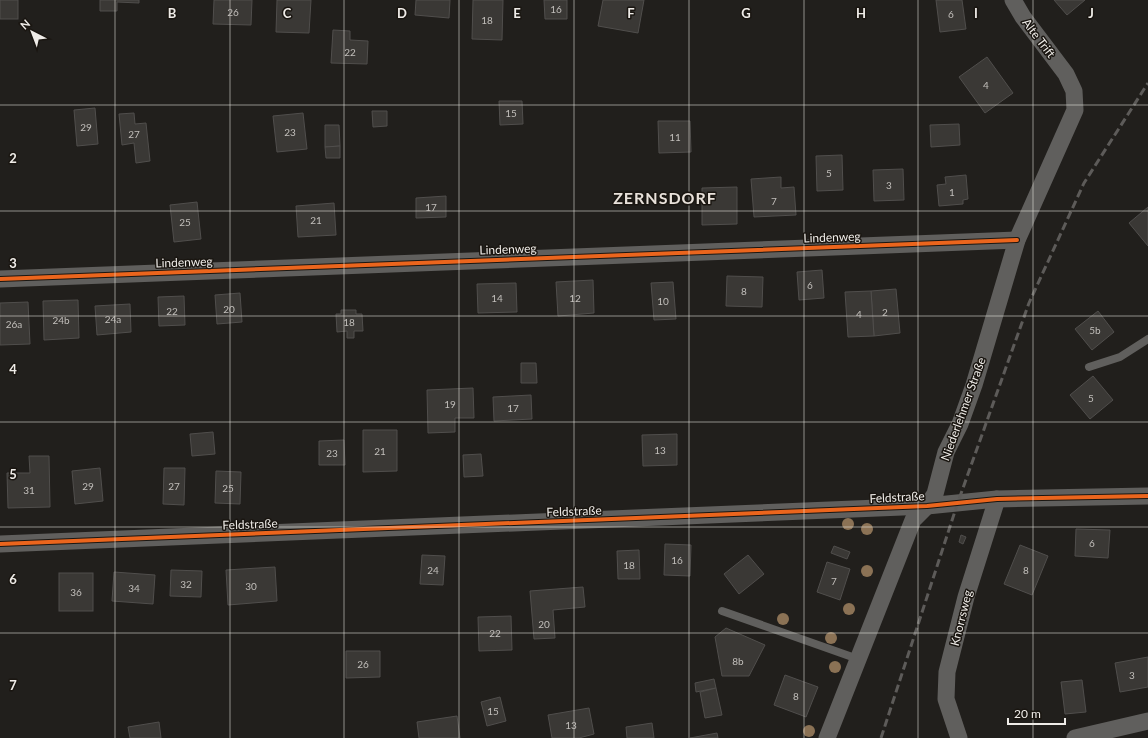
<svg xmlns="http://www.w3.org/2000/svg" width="1148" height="738" font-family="Lato,sans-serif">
  <rect width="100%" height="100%" fill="#211f1c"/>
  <!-- building -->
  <g fill="#3a3835" stroke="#504e4c">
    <rect x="0" y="0" width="18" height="19"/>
    <path d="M100 0H139V3L117 2V11H100Z"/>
    <path d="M214 0H252L251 25 213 24Z"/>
    <path d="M277 0H311L309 33 276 32Z"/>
    <path d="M416 0H450L449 18 415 15Z"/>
    <path d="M473 0H503L502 40 472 39Z"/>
    <path d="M544 0H567V19H545Z"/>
    <path d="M603 0H644L638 33 598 26Z"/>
    <path d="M936 0H962L966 29 940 32Z"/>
    <path d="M1054 0H1085L1067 15Z"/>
    <path d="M333 30 350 31V40L368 41 367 64 331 63Z"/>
    <path d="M987 57 1013 93 985 113 959 77Z"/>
    <path d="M499 101H522L523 124 500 125Z"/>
    <path d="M95 108 98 144 77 146 74 110Z"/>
    <path d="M372 111H387V126L373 127Z"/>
    <path d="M134 113 135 124 146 123 150 161 136 163 134 143 122 145 119 114Z"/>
    <path d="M303 113 307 149 277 152 273 116Z"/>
    <path d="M658 121H690L691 152 659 153Z"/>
    <path d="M959 124 960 145 931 147 930 125Z"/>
    <path d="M325 125H339L340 146 325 147Z"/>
    <path d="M340 146V158H326L325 147Z"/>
    <path d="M842 155 843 190 817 191 816 156Z"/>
    <path d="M903 169 904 200 874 201 873 170Z"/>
    <path d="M966 175 968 199 963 200V204L939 206 937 185 946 184 945 177Z"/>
    <path d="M781 177V188L794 187 796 215 754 217 751 179Z"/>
    <path d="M737 187V224L702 225V188Z"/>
    <path d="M446 196V217L416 218V198Z"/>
    <path d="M197 202 201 239 174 242 170 205Z"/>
    <path d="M334 203 336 235 298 237 296 206Z"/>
    <path d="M1148 207V246L1129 223Z"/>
    <path d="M822 270 824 298 799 300 797 272Z"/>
    <path d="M727 276 763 277 762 307 726 306Z"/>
    <path d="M593 280 594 313 558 316 556 282Z"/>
    <path d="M673 282 676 319 654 320 651 283Z"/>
    <path d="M516 283 517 312 478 313 477 284Z"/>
    <path d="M896 289 900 333 874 336 871 291Z"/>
    <path d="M871 291 874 336 848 337 845 292Z"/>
    <path d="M240 293 242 322 217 324 215 295Z"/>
    <path d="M184 296 185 325 159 326 158 297Z"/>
    <path d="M78 300 79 338 44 340 43 301Z"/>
    <path d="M28 302 30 344 0 345V303Z"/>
    <path d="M130 304 131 332 97 335 95 306Z"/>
    <path d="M341 310H356V314H362L363 331H354V338H347V331L337 332 336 314H341Z"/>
    <path d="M1098 311 1114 332 1092 350 1075 329Z"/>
    <path d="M521 363H536L537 383H521Z"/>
    <path d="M1093 376 1113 400 1090 419 1070 395Z"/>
    <path d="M473 388 474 418H455V432L428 433 427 390Z"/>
    <path d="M531 395 532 419 494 421 493 397Z"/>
    <path d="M363 430H397V471L363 472Z"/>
    <path d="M213 432 215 454 192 456 190 434Z"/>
    <path d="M677 434V465L643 466 642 435Z"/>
    <path d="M344 440 345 465H319V441Z"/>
    <path d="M481 454 483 476 464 477 463 455Z"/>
    <path d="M29 456H49L50 507 8 508 7 473H30Z"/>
    <path d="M100 468 103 501 75 504 72 471Z"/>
    <path d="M164 468H185L184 505 163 504Z"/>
    <path d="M216 471 241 472 240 504 215 503Z"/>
    <path d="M1076 529 1110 530 1108 558 1075 556Z"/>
    <path d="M961 535 966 537 963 544 959 542Z"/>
    <path d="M665 544 691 545 690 576 664 575Z"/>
    <path d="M1020 545 1048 556 1032 595 1004 584Z"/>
    <path d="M834 546 850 552 847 559 831 553Z"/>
    <path d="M639 550 640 579H618L617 551Z"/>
    <path d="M422 555 445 556 443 585 420 584Z"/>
    <path d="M748 555 764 574 739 594 724 574Z"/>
    <path d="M827 562 850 569 840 600 817 592Z"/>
    <path d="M275 567 277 601 228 605 226 570Z"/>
    <path d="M171 570 202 571 201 597 170 596Z"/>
    <path d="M114 572 155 575 153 604 112 601Z"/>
    <rect x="59" y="573" width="34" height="38"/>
    <path d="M583 587 585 607 553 610 555 638 534 639 530 591Z"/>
    <path d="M511 616 512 650 479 651 478 617Z"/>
    <path d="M726 628 765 645 749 676H722L715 637Z"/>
    <path d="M346 651H380V677L346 678Z"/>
    <path d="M1148 657V687L1120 692 1115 663Z"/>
    <path d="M785 675 818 687 806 717 774 705Z"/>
    <path d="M714 679 716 688 696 692 695 683Z"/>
    <path d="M1082 680 1086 712 1065 714 1061 682Z"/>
    <path d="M716 688 722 715 705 718 700 692Z"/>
    <path d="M500 697 506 721 487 726 481 702Z"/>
    <path d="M589 708 594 734 579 738H552L548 715Z"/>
    <path d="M457 716 460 738H419L417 722Z"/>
    <path d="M159 722 161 738H130L128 727Z"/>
    <path d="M652 723 654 738H627L626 727Z"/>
    <path d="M717 733 718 738H690Z"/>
  </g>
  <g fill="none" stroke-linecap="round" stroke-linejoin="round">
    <!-- lane -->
    <g stroke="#605f5d" stroke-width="8">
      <path d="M1089 367 1120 357 1148 339"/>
      <path d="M722 611 858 659"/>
    </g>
    <!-- street -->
    <g stroke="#605f5d" stroke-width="17">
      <path d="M0 279 1017 240"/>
      <path d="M0 544 927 506 997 499 1148 496"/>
      <path d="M827 738 913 520 927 506 935 494 946 452 960 424 974 385 1017 240 1075 110 1074 91 1066 74 1023 17 1013 0"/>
      <path d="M959 738 946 699 947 672 966 597 997 499"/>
      <path d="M1075 738 1148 721"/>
    </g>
    <!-- rail -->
    <path stroke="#5d5b59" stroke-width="3" stroke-dasharray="8 4" stroke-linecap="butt" d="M881 738 958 502 1029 303 1084 183 1148 83"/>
    <defs>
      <g id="cycleway">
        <path d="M0 279 1017 240"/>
        <path d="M0 544 927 506 997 499 1148 496"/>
      </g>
    </defs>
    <!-- cycleway casing -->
    <use href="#cycleway" stroke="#1a1611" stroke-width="6"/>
    <!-- cycleway -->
    <use href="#cycleway" stroke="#eb651d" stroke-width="4"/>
  </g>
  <!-- trees -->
  <g fill="#8b7255">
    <circle cx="848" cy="524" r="6"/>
    <circle cx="867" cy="529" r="6"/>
    <circle cx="867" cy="571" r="6"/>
    <circle cx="849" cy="609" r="6"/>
    <circle cx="783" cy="619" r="6"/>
    <circle cx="831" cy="638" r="6"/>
    <circle cx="835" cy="667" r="6"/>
    <circle cx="809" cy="731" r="6"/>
  </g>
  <!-- grid -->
  <path fill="none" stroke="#efece8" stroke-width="1" stroke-opacity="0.55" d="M115 0V738M230 0V738M344 0V738M459 0V738M574 0V738M689 0V738M804 0V738M918 0V738M1033 0V738M0 105H1148M0 211H1148M0 316H1148M0 422H1148M0 527H1148M0 633H1148"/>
  <g text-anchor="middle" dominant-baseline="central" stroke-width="3" stroke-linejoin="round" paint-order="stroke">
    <!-- number labels -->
    <g font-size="10" fill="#c2bfbb">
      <text x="556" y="9">16</text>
      <text x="233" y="12">26</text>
      <text x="951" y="14">6</text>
      <text x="487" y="20">18</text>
      <text x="350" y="52">22</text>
      <text x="986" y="85">4</text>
      <text x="511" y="113">15</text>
      <text x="86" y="127">29</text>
      <text x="290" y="132">23</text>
      <text x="134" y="134">27</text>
      <text x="675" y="137">11</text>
      <text x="829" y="173">5</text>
      <text x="889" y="185">3</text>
      <text x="952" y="192">1</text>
      <text x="774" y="201">7</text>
      <text x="431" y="207">17</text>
      <text x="316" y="220">21</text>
      <text x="185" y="222">25</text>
      <text x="810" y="285">6</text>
      <text x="744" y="291">8</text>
      <text x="497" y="298">14</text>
      <text x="575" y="298">12</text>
      <text x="663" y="301">10</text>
      <text x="229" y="309">20</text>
      <text x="172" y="311">22</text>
      <text x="885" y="312">2</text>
      <text x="859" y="314">4</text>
      <text x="113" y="319">24a</text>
      <text x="61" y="320">24b</text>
      <text x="349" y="322">18</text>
      <text x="14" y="324">26a</text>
      <text x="1095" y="330">5b</text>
      <text x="1091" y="398">5</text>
      <text x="450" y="404">19</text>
      <text x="513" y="408">17</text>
      <text x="660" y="450">13</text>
      <text x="380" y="451">21</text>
      <text x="332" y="453">23</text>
      <text x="88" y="486">29</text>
      <text x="174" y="486">27</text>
      <text x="228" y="488">25</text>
      <text x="29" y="490">31</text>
      <text x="1092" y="543">6</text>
      <text x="677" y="560">16</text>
      <text x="629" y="565">18</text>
      <text x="433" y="570">24</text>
      <text x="1026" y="570">8</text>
      <text x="834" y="581">7</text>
      <text x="186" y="584">32</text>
      <text x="251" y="586">30</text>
      <text x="134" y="588">34</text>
      <text x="76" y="592">36</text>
      <text x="544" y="624">20</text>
      <text x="495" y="633">22</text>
      <text x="738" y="661">8b</text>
      <text x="363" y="664">26</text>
      <text x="1132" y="675">3</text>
      <text x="796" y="696">8</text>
      <text x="493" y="711">15</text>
      <text x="571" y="725">13</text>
    </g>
    <!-- street labels -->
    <g font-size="12" fill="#efece8" stroke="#1a1611">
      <text transform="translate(1039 38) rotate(53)">Alte Trift</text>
      <text transform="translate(832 237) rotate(-2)">Lindenweg</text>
      <text transform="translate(508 249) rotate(-2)">Lindenweg</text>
      <text transform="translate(184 262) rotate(-2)">Lindenweg</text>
      <text transform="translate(963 409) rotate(-70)">Niederlehmer Straße</text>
      <text transform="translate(897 497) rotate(-3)">Feldstraße</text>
      <text transform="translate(574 511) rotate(-2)">Feldstraße</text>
      <text transform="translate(250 524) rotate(-2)">Feldstraße</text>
      <text transform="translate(961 618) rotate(-76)">Knorrsweg</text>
    </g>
    <!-- district labels -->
    <g font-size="16" font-weight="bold" letter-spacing="1" fill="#e8e1da" stroke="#1a1611">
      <text x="665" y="197">ZERNSDORF</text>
    </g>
  </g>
  <g font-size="13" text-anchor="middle" font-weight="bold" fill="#efece8" stroke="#1a1611" stroke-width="3" stroke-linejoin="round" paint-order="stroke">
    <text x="172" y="18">B</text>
    <text x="287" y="18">C</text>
    <text x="402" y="18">D</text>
    <text x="517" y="18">E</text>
    <text x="631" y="18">F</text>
    <text x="746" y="18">G</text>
    <text x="861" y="18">H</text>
    <text x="976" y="18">I</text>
    <text x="1091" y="18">J</text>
    <text x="13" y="163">2</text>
    <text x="13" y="268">3</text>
    <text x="13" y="374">4</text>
    <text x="13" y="479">5</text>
    <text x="13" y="584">6</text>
    <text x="13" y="690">7</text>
  </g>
  <!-- north arrow -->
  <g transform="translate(32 32) rotate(318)" stroke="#1a1611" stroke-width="3" paint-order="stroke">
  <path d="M0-3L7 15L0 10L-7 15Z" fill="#efece8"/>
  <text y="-6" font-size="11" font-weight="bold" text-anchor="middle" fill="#efece8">N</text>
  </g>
  <!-- scale -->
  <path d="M1008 718v6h57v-6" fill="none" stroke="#efece8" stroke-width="2"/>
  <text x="1014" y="718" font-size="12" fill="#efece8" stroke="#1a1611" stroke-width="3" paint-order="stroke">20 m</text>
</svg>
